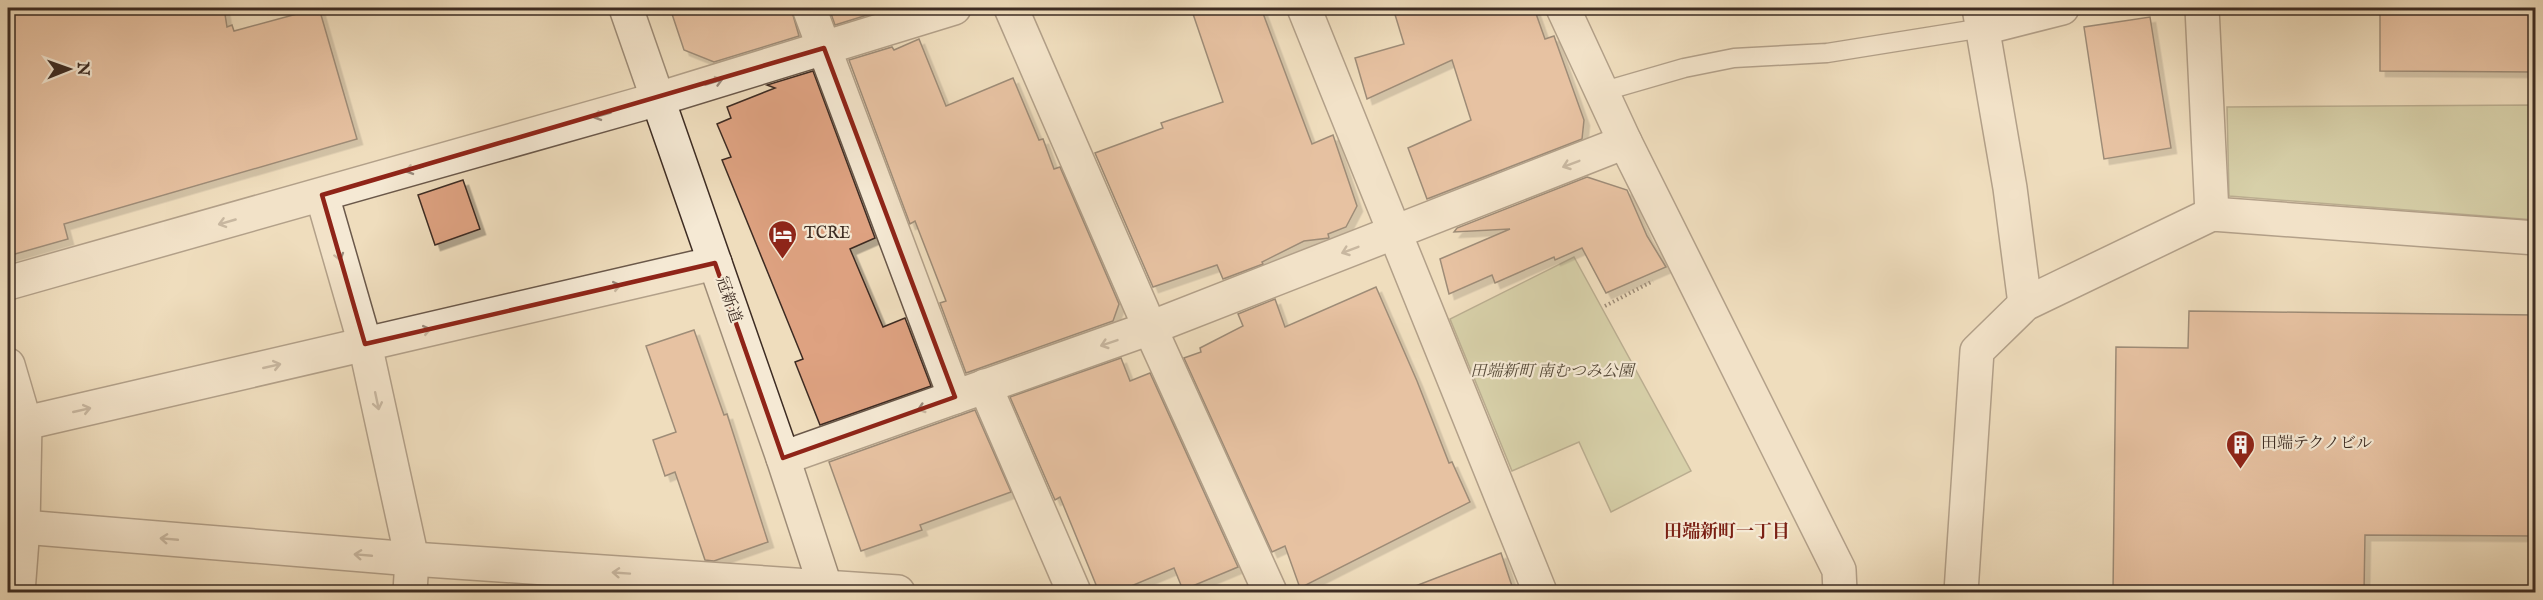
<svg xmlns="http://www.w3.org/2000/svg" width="2543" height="600" font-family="'IM FELL English','Noto Serif JP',serif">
  <defs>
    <filter id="shadow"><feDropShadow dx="5.5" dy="5.5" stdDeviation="0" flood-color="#0004"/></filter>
  </defs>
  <rect width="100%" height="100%" fill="#efddbd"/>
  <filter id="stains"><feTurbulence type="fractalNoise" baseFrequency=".00333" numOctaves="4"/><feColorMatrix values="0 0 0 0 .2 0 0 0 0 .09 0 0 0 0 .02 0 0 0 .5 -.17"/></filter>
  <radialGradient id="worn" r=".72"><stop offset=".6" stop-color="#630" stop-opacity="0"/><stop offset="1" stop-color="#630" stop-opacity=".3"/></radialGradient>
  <!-- green -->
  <g fill="#bbc090" stroke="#7c765a" stroke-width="1.5">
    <path d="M2535 105V220L2229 196 2227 107Z"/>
    <path d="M1574 257 1691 471 1611 512 1579 442 1512 471 1450 319Z"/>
  </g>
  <!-- building -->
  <g fill="#dea281" stroke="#3d2c23" stroke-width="1.5" filter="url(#shadow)">
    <path d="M8 8H224L227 27 232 25 234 31 319 8 357 139 64 224 68 239 8 256Z"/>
    <path d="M670 8H791L799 36 714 62 684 50Z"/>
    <path d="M829 8H879L880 11 835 25Z"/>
    <path d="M1191 8H1261L1312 144 1333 135 1357 206 1346 227 1328 234 1329 238 1304 241 1262 262 1263 264 1223 279 1217 265 1153 287 1095 153 1163 128 1161 123 1223 102Z"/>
    <path d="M1393 8H1534L1545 39 1554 36 1584 120 1582 139 1427 199 1408 148 1471 120 1452 60 1367 99 1355 58 1404 44Z"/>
    <path d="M2380 8H2535V72L2380 71Z"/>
    <path d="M2150 17 2171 148 2104 159 2084 27Z"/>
    <path d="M919 39 946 106 1013 78 1039 140 1043 139 1054 169 1060 167 1119 304 1113 321 966 373 940 303 946 301 915 221 910 224 849 60 892 47 894 50Z"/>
    <path d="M813 71 875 238 850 249 883 327 905 318 931 386 820 425 795 362 803 359 722 160 731 157 717 124 731 118 727 107 775 88 767 85Z"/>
    <path d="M1587 177 1627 190 1647 236 1666 267 1606 293 1582 248 1555 260 1554 257 1495 283 1492 275 1449 294 1440 259 1510 229 1454 232 1457 228Z"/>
    <path d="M463 180 480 229 435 245 418 195Z"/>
    <path d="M1376 287 1417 381 1449 463 1452 462 1470 502 1300 588 1285 546 1272 552 1184 358 1201 352 1200 348 1243 326 1238 314 1275 299 1285 327Z"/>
    <path d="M2189 311 2535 315V536L2365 535 2364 592H2113L2116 347 2188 348Z"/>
    <path d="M694 330 724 415 727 414 768 542 714 561 705 560 675 472 665 476 653 440 676 432 646 346Z"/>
    <path d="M1121 358 1130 381 1150 373 1238 567 1183 590 1174 568 1117 592H1099L1060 497 1055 500 1010 397Z"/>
    <path d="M975 410 1011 492 920 525 922 530 861 551 829 462Z"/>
    <path d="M1501 553 1514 592H1405V590Z"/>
  </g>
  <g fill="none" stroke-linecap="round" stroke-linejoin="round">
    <defs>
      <path id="lane" d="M1601 92 1684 68 1734 58 1827 53 1983 28"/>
      <g id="street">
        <path d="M809 8 955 397"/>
        <path d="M1011 8 1150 328 1270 592"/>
        <path d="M1304 8 1540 592"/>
        <path d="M1563 8 1625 142 1839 570 1840 592"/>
        <path d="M1979 8 2010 188 2025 304"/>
        <path d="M2202 8 2212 214"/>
        <path d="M1983 28 2062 8"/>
        <path d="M322 195 365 344 412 559 410 592"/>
        <path d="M8 283 658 99 954 8"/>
        <path d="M8 365 25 423 23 527 18 592"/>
        <path d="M985 386 1074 592"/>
        <path d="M8 427 715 263"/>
        <path d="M783 458 1150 328 1625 142"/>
        <path d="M23 527 412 559 898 592"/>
        <path d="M1961 592 1977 351 2025 304 2212 214 2536 238"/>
      </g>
      <path id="secondary" d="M626 8 783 458 827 592"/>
    </defs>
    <!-- lane casing -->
    <use href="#lane" stroke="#6a584a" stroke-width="21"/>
    <!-- street casing -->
    <use href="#street" stroke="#6a584a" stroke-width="36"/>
    <!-- secondary casing -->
    <use href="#secondary" stroke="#3d2c23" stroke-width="36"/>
    <!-- path -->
    <path stroke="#3d2c23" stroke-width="4" stroke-dasharray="1.5 3" stroke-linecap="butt" d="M1605 306 1653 281"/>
    <!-- lane -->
    <use href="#lane" stroke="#f5e9d4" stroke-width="18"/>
    <!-- street -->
    <use href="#street" stroke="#f5e9d4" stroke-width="33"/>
    <!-- secondary -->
    <use href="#secondary" stroke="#f5e9d4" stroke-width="33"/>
  </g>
  <!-- one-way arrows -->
  <defs><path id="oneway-shaft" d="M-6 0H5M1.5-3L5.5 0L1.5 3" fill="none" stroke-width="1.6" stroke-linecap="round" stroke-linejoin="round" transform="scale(1.5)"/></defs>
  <g stroke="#998a7c">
    <use href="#oneway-shaft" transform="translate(714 82) rotate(-17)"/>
    <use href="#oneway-shaft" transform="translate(602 115) rotate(164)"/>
    <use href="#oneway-shaft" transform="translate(1571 164) rotate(159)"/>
    <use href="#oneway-shaft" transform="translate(414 169) rotate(164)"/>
    <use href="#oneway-shaft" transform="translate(227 222) rotate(164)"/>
    <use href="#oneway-shaft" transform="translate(1350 250) rotate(159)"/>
    <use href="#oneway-shaft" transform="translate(338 252) rotate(74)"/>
    <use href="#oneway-shaft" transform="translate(612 287) rotate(-13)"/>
    <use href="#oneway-shaft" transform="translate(422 331) rotate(-13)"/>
    <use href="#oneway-shaft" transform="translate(1109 343) rotate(161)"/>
    <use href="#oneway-shaft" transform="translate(272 366) rotate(-13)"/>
    <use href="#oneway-shaft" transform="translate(377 401) rotate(78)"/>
    <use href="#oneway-shaft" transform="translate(926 407) rotate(161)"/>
    <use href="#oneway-shaft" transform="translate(82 410) rotate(-13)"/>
    <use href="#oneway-shaft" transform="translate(169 539) rotate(-175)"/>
    <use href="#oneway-shaft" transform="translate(363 555) rotate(-175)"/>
    <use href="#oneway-shaft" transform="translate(621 573) rotate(-176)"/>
  </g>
  <!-- marked area -->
  <path d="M0 0H2543V600H0ZM824 48 955 397 783 458 715 263 365 344 322 195Z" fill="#efddbd" fill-opacity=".55" fill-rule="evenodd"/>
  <path fill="none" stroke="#8f2418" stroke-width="4.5" stroke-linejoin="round" d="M824 48 955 397 783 458 715 263 365 344 322 195Z"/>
  <!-- icons -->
  <defs>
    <symbol id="hotel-pin" viewBox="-11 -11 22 30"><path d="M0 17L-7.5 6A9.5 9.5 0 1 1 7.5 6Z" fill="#8f2418" stroke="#f5e9d4"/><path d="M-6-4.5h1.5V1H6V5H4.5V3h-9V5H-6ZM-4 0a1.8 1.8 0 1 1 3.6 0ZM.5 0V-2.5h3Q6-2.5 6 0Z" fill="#fff"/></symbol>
    <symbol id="building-pin" viewBox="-11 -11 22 30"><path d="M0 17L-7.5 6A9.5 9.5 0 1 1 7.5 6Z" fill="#8f2418" stroke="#f5e9d4"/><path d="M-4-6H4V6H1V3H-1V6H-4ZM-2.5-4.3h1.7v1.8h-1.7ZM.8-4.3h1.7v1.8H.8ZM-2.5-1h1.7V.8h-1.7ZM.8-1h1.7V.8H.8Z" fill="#fff"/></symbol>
  </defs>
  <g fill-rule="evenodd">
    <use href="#hotel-pin" x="766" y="218" width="33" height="45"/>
    <use href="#building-pin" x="2224" y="428" width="33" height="45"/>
  </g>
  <g text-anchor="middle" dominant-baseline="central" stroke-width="4.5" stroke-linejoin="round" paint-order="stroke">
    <!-- poi labels -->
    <g font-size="16" fill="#3d2c23" stroke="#f5e9d4" text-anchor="start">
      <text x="804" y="234">TCRE</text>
      <text x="2261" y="444">田端テクノビル</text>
    </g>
    <!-- street labels -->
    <g font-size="16" fill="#3d2c23" stroke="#f5e9d4">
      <text transform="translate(728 300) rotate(71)">冠新道</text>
    </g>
    <!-- park labels -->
    <g font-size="16" font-style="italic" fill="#564a39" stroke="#f5e9d4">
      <text x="1552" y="372">田端新町 南むつみ公園</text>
    </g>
    <!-- neighbourhood labels -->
    <g font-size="18" font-weight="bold" fill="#7a1f14" stroke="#f5e9d4">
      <text x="1727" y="532">田端新町一丁目</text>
    </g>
  </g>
  <!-- margin -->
  <rect width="2543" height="600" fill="none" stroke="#efddbd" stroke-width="30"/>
  <rect x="9" y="9" width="2525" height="582" fill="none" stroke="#3d2c23" stroke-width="3"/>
  <rect x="15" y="15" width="2513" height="570" fill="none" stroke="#3d2c23" stroke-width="1.5"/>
  <!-- north arrow -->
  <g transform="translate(69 69) rotate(89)" stroke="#f5e9d4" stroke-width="4.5" paint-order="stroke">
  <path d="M0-4.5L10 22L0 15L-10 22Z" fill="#3d2c23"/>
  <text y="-9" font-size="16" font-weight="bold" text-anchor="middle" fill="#3d2c23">N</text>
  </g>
  <rect width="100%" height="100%" filter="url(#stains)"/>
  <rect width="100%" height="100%" fill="url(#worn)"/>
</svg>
